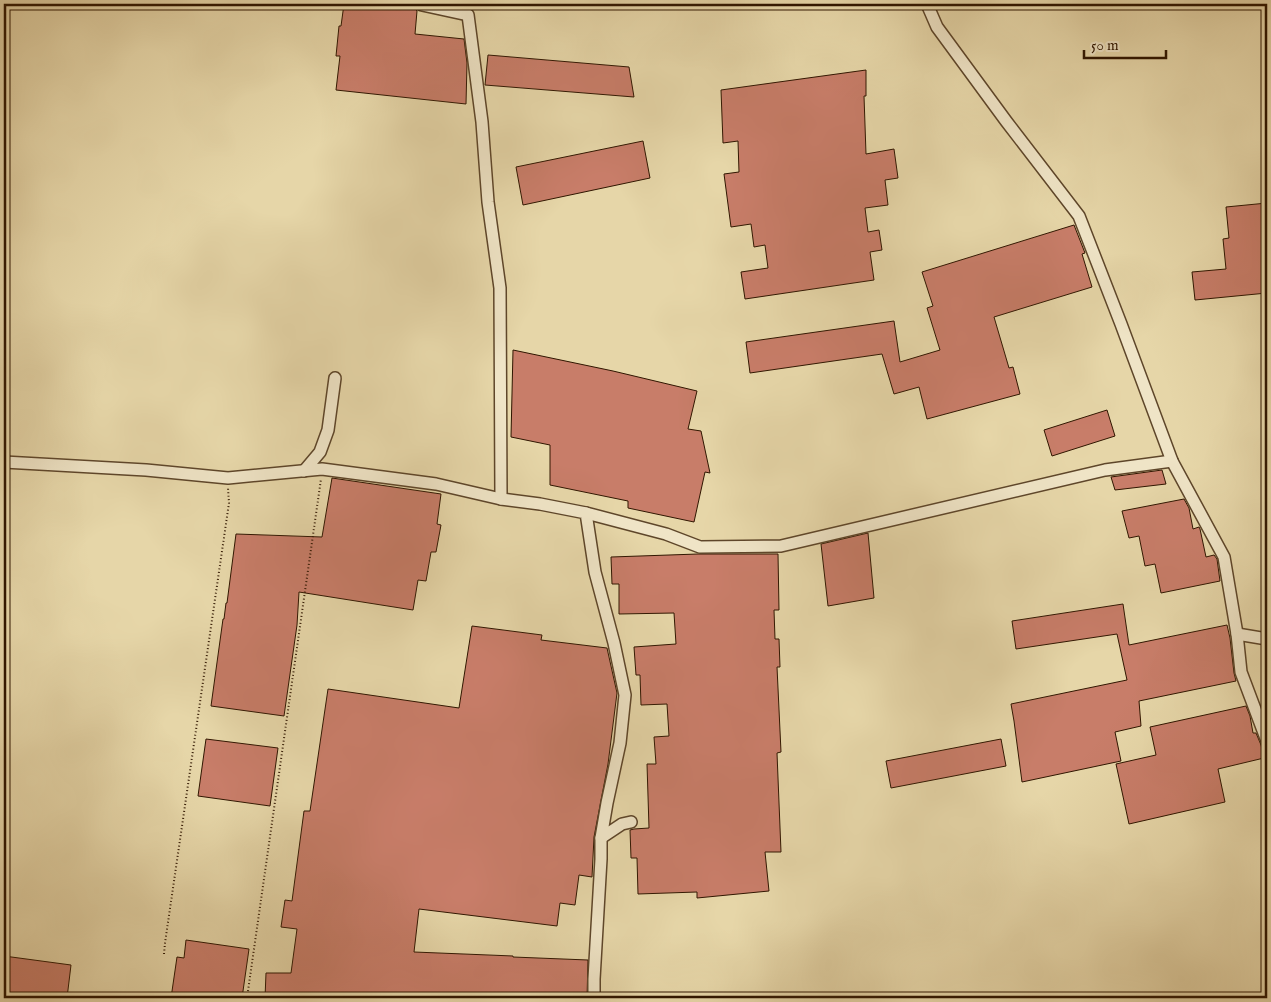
<svg xmlns="http://www.w3.org/2000/svg" width="1271" height="1002" font-family="'IM FELL English',serif">
  <rect width="100%" height="100%" fill="#e6d6a8"/>
  <filter id="stains"><feTurbulence type="fractalNoise" baseFrequency=".004" numOctaves="4"/><feColorMatrix values="0 0 0 0 .2 0 0 0 0 .09 0 0 0 0 .02 0 0 0 .5 -.17"/></filter>
  <radialGradient id="worn" r=".72"><stop offset=".6" stop-color="#630" stop-opacity="0"/><stop offset="1" stop-color="#630" stop-opacity=".3"/></radialGradient>
  <!-- building -->
  <g fill="#c87d69" stroke="#301600">
    <path d="M344 4H415V8L417 11 415 34 464 39 467 63 466 104 336 90 340 56H336L339 26H341Z"/>
    <path d="M488 55 629 67 634 97 485 85Z"/>
    <path d="M866 70V96H864L866 154 894 149 898 178 885 180 888 205 865 208 868 232 879 230 882 250 870 252 874 280 745 299 741 272 768 268 765 245 754 247 751 224 731 227 724 174 739 172 738 141 723 143 721 90Z"/>
    <path d="M643 141 650 178 523 205 516 167Z"/>
    <path d="M1267 203V293L1195 300 1192 272 1226 269 1223 239 1229 238 1226 207Z"/>
    <path d="M1074 225 1085 253 1082 254 1092 287 994 317 1009 368 1013 367 1020 394 927 419 919 387 894 394 882 354 750 373 746 342 894 321 900 362 940 350 927 308 933 306 922 272Z"/>
    <path d="M513 350 613 371 697 391 688 429 701 431 710 473 705 472 694 522 628 508V501L550 485V445L511 437Z"/>
    <path d="M1107 410 1115 436 1052 456 1044 430Z"/>
    <path d="M1162 470 1166 484 1115 490 1111 477Z"/>
    <path d="M332 478 441 494 437 524 441 525 436 552H431L426 581 418 580 413 610 299 592 297 625 284 716 211 706 223 619H224L226 603H227L236 534 322 537Z"/>
    <path d="M1184 499 1189 508 1193 529 1199 527 1200 529 1206 557 1214 555 1217 559 1220 581 1161 593 1155 564 1145 566 1139 536 1129 538 1122 511Z"/>
    <path d="M868 533 874 598 828 606 821 544Z"/>
    <path d="M698 554H778L779 610H774L775 639H779L780 667H777L781 752 777 753 781 852H765L769 891 697 898V892L638 894 637 858H631L630 830 634 829 649 828 647 764H656L654 737 669 736 667 704 641 705 640 675H636L634 647 676 644 674 613 619 614V584H612L611 557Z"/>
    <path d="M1123 604 1129 645 1227 625 1230 638 1234 673 1236 681 1139 701 1141 726 1115 732 1121 761 1022 782 1014 721 1011 704 1127 680 1117 634 1016 649 1012 621Z"/>
    <path d="M472 626 542 635 541 640 607 648 617 693 608 764 594 837 592 877 579 875 575 905 560 903 557 926 419 909 414 952 513 956V957L588 960 587 998H265L266 973H291L297 929 281 927 285 900 292 901 304 811H310L328 689 459 708Z"/>
    <path d="M1246 706 1250 716 1253 733H1256L1261 745 1264 758 1218 769 1225 802 1129 824 1116 764 1156 755 1150 727Z"/>
    <path d="M206 739 278 748 270 806 198 796Z"/>
    <path d="M1001 739 1006 766 891 788 886 761Z"/>
    <path d="M186 940 249 949 242 998H171L177 957 184 958Z"/>
    <path d="M4 956 71 965 67 998H4Z"/>
  </g>
  <g fill="none" stroke-linecap="round" stroke-linejoin="round">
    <defs>
      <g id="minor">
        <path d="M423 4 422 5 468 15 482 122 488 202 500 288 501 499"/>
        <path d="M927 4 937 27 1006 121 1079 216 1121 324 1172 461 1224 557 1237 634 1241 672 1267 741"/>
        <path d="M4 462 146 470 228 478 322 469 436 484 501 499 540 504 586 513 595 572 614 643 625 695 620 743 607 803 601 838 622 824 631 822"/>
        <path d="M304 471 320 452 328 430 335 378"/>
        <path d="M586 513 666 534 700 547 781 546 1105 470 1172 461"/>
        <path d="M1237 634 1267 639"/>
        <path d="M594 998V979L601 859V838"/>
      </g>
    </defs>
    <!-- minor casing -->
    <use href="#minor" stroke="#5e462a" stroke-width="14"/>
    <!-- path -->
    <g stroke="#301600" stroke-width="2" stroke-dasharray="1 2.5" stroke-linecap="butt">
      <path d="M164 954 165 943 229 503 228 488"/>
      <path d="M247 998 321 479"/>
    </g>
    <!-- minor -->
    <use href="#minor" stroke="#efe4c6" stroke-width="11"/>
  </g>
  <!-- margin -->
  <rect width="1271" height="1002" fill="none" stroke="#e6d6a8" stroke-width="20"/>
  <rect x="5" y="5" width="1261" height="992" fill="none" stroke="#301600" stroke-width="2.5"/>
  <rect x="10" y="10" width="1251" height="982" fill="none" stroke="#301600"/>
  <!-- scale -->
  <path d="M1084 50v8h82v-8" fill="none" stroke="#301600" stroke-width="2.5"/>
  <text x="1091" y="50" font-size="15" fill="#301600" stroke="#efe4c6" stroke-width="4" paint-order="stroke">50 m</text>
  <rect width="100%" height="100%" filter="url(#stains)"/>
  <rect width="100%" height="100%" fill="url(#worn)"/>
</svg>
